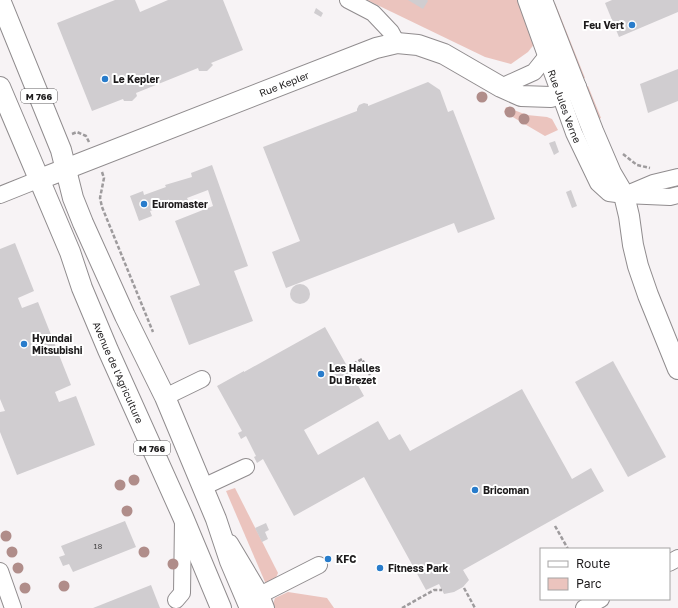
<svg xmlns="http://www.w3.org/2000/svg" width="678" height="608" font-family="'Golos Text',sans-serif">
  <rect width="100%" height="100%" fill="#f7f3f5"/>
  <!-- green -->
  <g fill="#ebc4be">
    <path d="M367 0H519L535 43 528 52 511 64 485 57Z"/>
    <path d="M555 3 585 78 581 79 551 5Z"/>
    <path d="M588 86 601 118 597 120 584 88Z"/>
    <path d="M506 107 527 115 547 117 552 119 558 130 545 136 504 112Z"/>
    <path d="M235 488 278 573 275 580 271 584 265 582 226 491Z"/>
    <path d="M288 592 327 598 334 608H275L273 604 275 598Z"/>
  </g>
  <!-- building -->
  <g fill="#d0cdd0">
    <path d="M115 0H135L140 12 168 0H223L243 50 211 63 213 65 207 71H199L198 68 136 93 137 96 132 101H124L123 99 92 111 57 23Z"/>
    <path d="M408 0H427L428 1 423 9Z"/>
    <path d="M612 0H678V12L619 37 605 3Z"/>
    <path d="M316 8 323 13 321 17 314 13Z"/>
    <path d="M678 69V101L648 113 640 84Z"/>
    <path d="M428 82 440 90 448 112 453 110 495 219 458 233 454 223 286 288 272 252 300 241 263 147 357 111V109L359 105 364 103 368 104V106Z"/>
    <path d="M555 141 559 152 554 155 549 143Z"/>
    <path d="M212 165 248 266 234 271 253 321 189 345 170 296 200 285 175 221 213 206 208 190 187 198 188 200 173 205 172 203 150 211 152 216 139 221 130 196 143 191 144 195 166 187 165 185 192 177 191 173Z"/>
    <path d="M571 190 577 206 572 208 566 192Z"/>
    <path d="M15 243 34 291 18 298 22 308 38 302 71 385 55 392 59 402 76 396 95 445 17 475 0 432V412L5 411 0 399V249Z"/>
    <circle cx="300" cy="294" r="10"/>
    <path d="M325 327 364 396 304 430 318 455 378 421 389 440 400 434 410 451 522 389 572 479 591 468 604 491 463 570 469 580 463 587 454 592 444 594 439 584 426 590 364 477 294 516 263 459 257 463 254 457 256 456 246 436 241 439 238 433 242 431 217 386 244 371V372Z"/>
    <path d="M613 361 666 457 628 477 575 382Z"/>
    <path d="M125 521 136 547 73 572 69 564 63 566 59 557 65 555 61 546Z"/>
    <path d="M266 523 269 530 265 532 268 539 262 542 255 528Z"/>
    <path d="M151 585 160 608H93Z"/>
  </g>
  <g fill="none" stroke-linecap="round" stroke-linejoin="round">
    <defs>
      <g id="minor">
        <path d="M348 0 373 13 391 32 397 43"/>
        <path id="s1" d="M526 0 574 133 598 183 609 193 624 195 670 197 678 195"/>
        <path d="M501 87 534 72 546 57"/>
        <path d="M627 194 653 183 678 177"/>
        <path d="M0 195 40 179"/>
        <path d="M165 397 202 379"/>
        <path d="M203 487 246 467"/>
        <path d="M230 543 261 595 266 608"/>
        <path d="M669 563 678 558"/>
        <path d="M0 571 13 608"/>
        <path d="M252 599 319 565"/>
        <path d="M176 600 182 593 183 521"/>
        <path d="M584 608 601 599"/>
      </g>
      <g id="major">
        <path d="M0 0 61 150 73 198 83 223 125 316 165 397 216 519 230 561 250 608"/>
        <path d="M542 0 593 131 611 173 624 195 629 216 633 245 638 266 648 295 678 369"/>
        <path id="s2" d="M0 87 70 252 82 288 108 350 183 517 221 608"/>
        <path id="s3" d="M40 179 376 48 397 43 418 45 444 54 501 87 521 96 551 97 576 87"/>
      </g>
    </defs>
    <!-- minor casing -->
    <use href="#minor" stroke="#908c8e" stroke-width="18"/>
    <!-- major casing -->
    <use href="#major" stroke="#908c8e" stroke-width="22"/>
    <!-- path -->
    <g stroke="#9e9b9d" stroke-width="2.5" stroke-dasharray="4 2" stroke-linecap="butt">
      <path d="M72 134 77 132 86 136 89 142"/>
      <path d="M623 154 637 165 650 168"/>
      <path d="M102 172 104 178 100 198 102 207 153 332"/>
      <path d="M348 367 362 359 371 377"/>
      <path d="M555 526 568 549"/>
      <path d="M464 588 475 608"/>
      <path d="M402 608 434 590H442"/>
    </g>
    <!-- minor -->
    <use href="#minor" stroke="#fff" stroke-width="16"/>
    <!-- major -->
    <use href="#major" stroke="#fff" stroke-width="20"/>
  </g>
  <!-- trees -->
  <g fill="#b08d8a">
    <circle cx="482" cy="97" r="5.5"/>
    <circle cx="510" cy="112" r="5.5"/>
    <circle cx="524" cy="119" r="5.5"/>
    <circle cx="134" cy="480" r="5.5"/>
    <circle cx="120" cy="485" r="5.5"/>
    <circle cx="127" cy="511" r="5.5"/>
    <circle cx="6" cy="536" r="5.5"/>
    <circle cx="12" cy="552" r="5.5"/>
    <circle cx="144" cy="552" r="5.5"/>
    <circle cx="173" cy="564" r="5.5"/>
    <circle cx="18" cy="568" r="5.5"/>
    <circle cx="64" cy="586" r="5.5"/>
    <circle cx="25" cy="588" r="5.5"/>
  </g>
  <!-- markers -->
  <g fill="#287ccb" stroke="#fff" stroke-width="1.5">
    <circle cx="632" cy="25" r="4"/>
    <circle cx="105" cy="79" r="4"/>
    <circle cx="144" cy="204" r="4"/>
    <circle cx="24" cy="344" r="4"/>
    <circle cx="321" cy="374" r="4"/>
    <circle cx="475" cy="490" r="4"/>
    <circle cx="328" cy="559" r="4"/>
    <circle cx="380" cy="568" r="4"/>
  </g>
  <g text-anchor="middle" dominant-baseline="central" stroke-width="4" stroke-linejoin="round" paint-order="stroke">
    <!-- number labels -->
    <g font-size="8" fill="#4a4849">
      <text x="98" y="546">18</text>
    </g>
    <!-- shield labels -->
    <g fill="#fff" stroke="#615f60" stroke-width="1">
      <rect x="21" y="89" width="36" height="14" rx="3"/>
      <rect x="134" y="441" width="36" height="14" rx="3"/>
    </g>
    <g font-size="9" font-weight="bold" fill="#1d1b1c">
      <text x="39" y="96">M 766</text>
      <text x="152" y="448">M 766</text>
    </g>
    <!-- poi labels -->
    <g font-size="10" font-weight="bold" fill="#1d1b1c" stroke="#fff" text-anchor="start">
      <text x="624" y="25" text-anchor="end">Feu Vert</text>
      <text x="113" y="79">Le Kepler</text>
      <text x="152" y="204">Euromaster</text>
      <text x="32" y="338">Hyundai<tspan x="32" dy="12">Mitsubishi</tspan></text>
      <text x="329" y="368">Les Halles<tspan x="329" dy="12">Du Brezet</tspan></text>
      <text x="483" y="490">Bricoman</text>
      <text x="336" y="559">KFC</text>
      <text x="388" y="568">Fitness Park</text>
    </g>
    <!-- street labels -->
    <g font-size="10" fill="#1d1b1c" stroke="#fff">
      <text stroke="none"><textPath href="#s3" startOffset="262">Rue Kepler</textPath></text>
      <text stroke="none"><textPath href="#s1" startOffset="113">Rue Jules Verne</textPath></text>
      <text stroke="none"><textPath href="#s2" startOffset="309">Avenue de l'Agriculture</textPath></text>
    </g>
  </g>
  <!-- legend -->
  <rect x="540" y="548" width="130" height="52" fill="#ffffff" stroke="#a5a4a4"/>
  <rect x="548" y="561" width="20" height="6" fill="#ffffff" stroke="#a5a4a4"/>
  <text x="576" y="568" font-size="12" fill="#1d1b1c">Route</text>
  <rect x="548" y="578" width="20" height="12" fill="#ebc4be" stroke="#a5a4a4"/>
  <text x="576" y="588" font-size="12" fill="#1d1b1c">Parc</text>
</svg>
